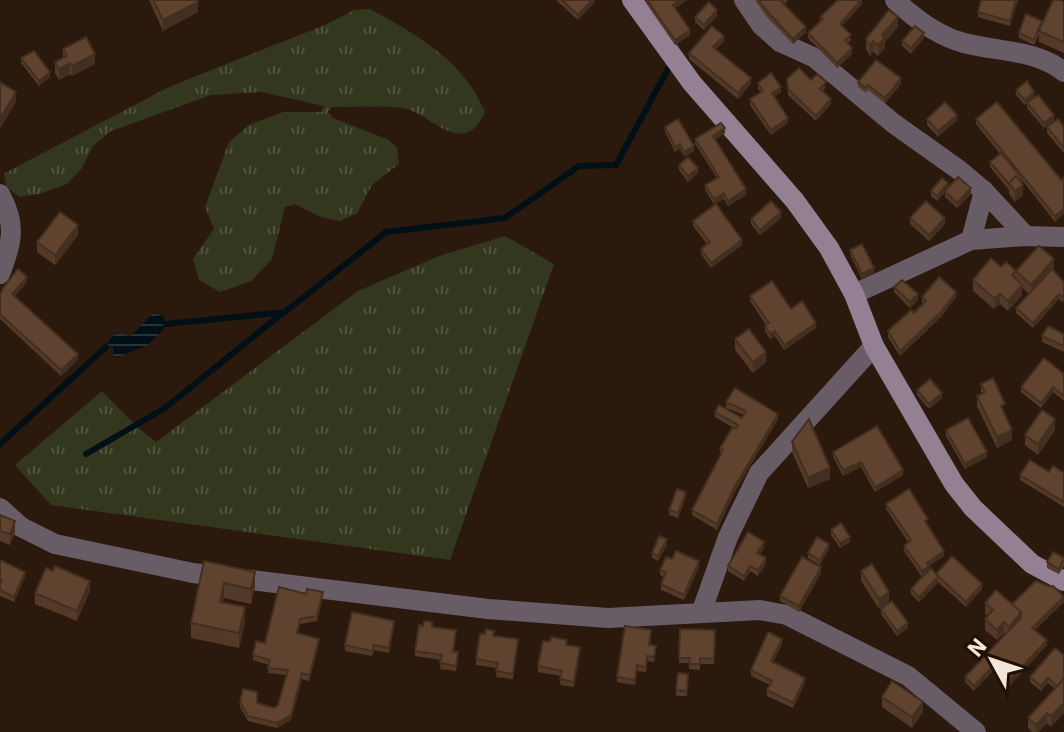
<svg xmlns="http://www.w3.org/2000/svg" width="1064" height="732" font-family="'IBM Plex Sans',sans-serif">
  <defs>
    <pattern id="grass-tufts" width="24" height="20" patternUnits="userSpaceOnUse" patternTransform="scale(2)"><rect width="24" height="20" fill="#33371d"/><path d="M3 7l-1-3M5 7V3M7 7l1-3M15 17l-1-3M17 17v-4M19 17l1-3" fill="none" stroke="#51543d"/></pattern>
    <pattern id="water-rules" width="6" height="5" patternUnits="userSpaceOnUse" patternTransform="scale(2)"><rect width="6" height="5" fill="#001016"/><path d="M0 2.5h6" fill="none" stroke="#263337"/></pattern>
  </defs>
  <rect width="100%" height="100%" fill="#2a190c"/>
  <!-- grass -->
  <g fill="url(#grass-tufts)">
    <path d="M370 9C416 34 464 61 485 112 464 158 435 118 407 109 391 105 350 107 332 107L328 112 333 118 389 140 397 148 399 164 372 185 357 213 340 221 321 217 295 204 285 207 272 259 251 281 220 292 199 280 193 259 214 229 205 207 229 142 249 125 283 112H322L324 106 261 92 211 95 111 131 93 146 82 168 67 184 39 194 19 197 6 186 4 174 18 166 171 86 325 25 354 10Z"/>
    <path d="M505 236 554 264 450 560 51 505 15 465 102 391 135 425 156 442 358 291 439 256Z"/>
  </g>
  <!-- water -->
  <path fill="url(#water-rules)" d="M153 313 164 317 165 328 148 345 118 357 113 355V346L102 349 116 333 131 336Z"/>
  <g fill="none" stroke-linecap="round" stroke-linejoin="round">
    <!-- stream -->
    <g stroke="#001016" stroke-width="6">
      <path d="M166 324 285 312 386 232 505 218 579 166 616 165 668 69"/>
      <path d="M0 444 106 347"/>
      <path d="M86 454 165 408 284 312"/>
    </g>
    <!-- street -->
    <g stroke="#685c67" stroke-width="20">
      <path d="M744 0 761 25 780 42 815 58 893 123 959 170 984 191 1026 236"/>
      <path d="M895 0C914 18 938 36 964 43 998 52 1035 49 1064 72"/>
      <path d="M0 194C17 225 12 243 0 274"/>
      <path d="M971 240 984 191"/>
      <path d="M854 294 971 240 1026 236 1064 237"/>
      <path d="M0 508 21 527 55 544 193 573 488 609 608 618 760 610 787 615 908 676 976 732"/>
      <path d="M701 613 728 537 759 473 874 346"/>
    </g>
    <!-- secondary -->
    <path stroke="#938092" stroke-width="20" d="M632 0 692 83 795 201 829 248 854 294 874 346 954 484 973 508 1032 564 1064 581"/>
  </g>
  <!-- wall -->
  <g fill="#533a28">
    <path d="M149 0H198V12L163 31Z"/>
    <path d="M556 0H595V2L578 20Z"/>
    <path d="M646 0H687L675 8 690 35 675 45 646 3Z"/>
    <path d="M755 0H788L784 4 806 32 793 44 766 16Z"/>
    <path d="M862 0V4L842 26 851 40 847 43 852 54 837 68 808 38V33L820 21V17Z"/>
    <path d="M981 0H1018L1010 26 978 17V12Z"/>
    <path d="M1064 2V53L1039 42V34L1034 45 1019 38V33L1042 24Z"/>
    <path d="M717 16 704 30 695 22V17Z"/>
    <path d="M898 27 885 42V48L878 56 873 52 870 56 866 49V39Z"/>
    <path d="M924 38 911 54 902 46V41Z"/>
    <path d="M724 41 716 49 751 83 738 99 689 59V53Z"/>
    <path d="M63 49 95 64 72 76 70 74 59 80 55 73V62L63 58Z"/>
    <path d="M21 58 50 77 39 86 21 63Z"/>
    <path d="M787 79 811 80 826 87 823 91 831 104 816 121 788 95Z"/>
    <path d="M1027 81 1025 105 1016 95V90Z"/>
    <path d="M858 82 901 84 885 103 868 90 866 93 858 87Z"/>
    <path d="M758 83 781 92 774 97 788 123 771 135 750 105V99L761 92 758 89Z"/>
    <path d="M1027 103 1054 120 1044 128 1027 108Z"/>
    <path d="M927 119 957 120 938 137 927 125Z"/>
    <path d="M976 119 1061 180 1055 222 1022 180 1023 195 1015 202 1009 194V190L990 167V162L1000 154 976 124Z"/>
    <path d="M665 127 694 151 684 157 680 149 675 152 665 132Z"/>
    <path d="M1047 127H1064V153L1047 133Z"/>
    <path d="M725 133 715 140 746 195 728 206 724 199 714 204 705 190V185L717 178 695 144V139Z"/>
    <path d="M679 165 698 173 688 182 679 170Z"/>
    <path d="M948 188 971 194 957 208 945 197V192L937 201 931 196V191Z"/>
    <path d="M781 218 760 235 751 224V219Z"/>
    <path d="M910 218 945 224 929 241 910 224Z"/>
    <path d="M693 221 742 245 711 268 701 254V249L707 244 693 226Z"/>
    <path d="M78 235 55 265 37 252V242Z"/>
    <path d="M850 250 874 273 862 279 850 255Z"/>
    <path d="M1001 267 1016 271V279V271L1054 270 1064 282V300L1062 302 1059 299 1033 328 1016 313V308L1029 294 1022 287V295L1008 311 1000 304 994 309 973 291V280Z"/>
    <path d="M27 282 14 296 78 359 61 376 0 319V295Z"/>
    <path d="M894 287 918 300 910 308 894 292Z"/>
    <path d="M750 296 791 309 816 328 784 350 775 336 770 339 765 331V326L766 325 750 301Z"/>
    <path d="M922 297H956L941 317 900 356 888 337V331L923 304 922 302Z"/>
    <path d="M1064 334V352L1042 342V336Z"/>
    <path d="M735 339 766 362 753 373 735 350Z"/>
    <path d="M1064 374V401L1053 392 1041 408 1021 392V387Z"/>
    <path d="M981 384 1005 414 1012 440 997 448 977 406V396L981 394Z"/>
    <path d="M917 390 942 398 929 409 917 395Z"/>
    <path d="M726 402 778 419 734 493 717 530 692 515V510L721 454 720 453V448L732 427 715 417V412L742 418 744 415 726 408Z"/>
    <path d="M946 430 987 457 965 469 946 436Z"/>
    <path d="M1055 430 1038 455 1025 445V435Z"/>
    <path d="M792 442 830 479 808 488 792 452Z"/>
    <path d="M833 452 903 475 875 492 861 467 843 476 833 457Z"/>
    <path d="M1049 472 1064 473V507L1020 480V475Z"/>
    <path d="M686 497 678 518 669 515V510Z"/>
    <path d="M886 504 928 524 927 525 944 556 929 566V570L936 574 982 589 966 607 938 582 919 602 911 594V589L924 575 922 577 904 551V546L908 542 886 509Z"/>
    <path d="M0 515 15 532 10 545 0 541Z"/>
    <path d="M831 530 850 542 840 548 831 535Z"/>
    <path d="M667 545 658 561 652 558V553Z"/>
    <path d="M764 547 760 555 766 563 758 576 750 571 744 581 728 571V566Z"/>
    <path d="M829 549 820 565 808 558V553Z"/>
    <path d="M1064 558V566L1059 574 1047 568V562Z"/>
    <path d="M672 559 699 567 684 600 661 590V584L664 577 660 575V570Z"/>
    <path d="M0 560 25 577 14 602 0 596Z"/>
    <path d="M204 561 255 587 251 604 224 598 223 603 245 622 239 648 191 638V623Z"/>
    <path d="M861 571 889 602 879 609 861 581Z"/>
    <path d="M821 573 799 612 780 601V596Z"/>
    <path d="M90 591 77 621 35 604V593Z"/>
    <path d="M306 594 323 597 317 621 300 624 298 633 319 644 309 681 302 679 291 720 277 728 248 721 240 707V702L257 703 274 708 278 705 286 675 268 673 269 665 253 660V655L265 643Z"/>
    <path d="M1064 602 1035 630 1047 645 1010 685 994 670 974 691 965 682V677L1006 634 1004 633 997 640 985 630V619L988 616 985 614V603L1012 604Z"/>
    <path d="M881 609 908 628 897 636 881 614Z"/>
    <path d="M394 626 389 653 374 650 372 656 345 651V645Z"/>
    <path d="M432 627 456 636 453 652 458 658 456 671 440 669 441 660 415 656V651Z"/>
    <path d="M680 629 715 630 714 664H700V670L689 669V663H679Z"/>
    <path d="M494 636 518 645 513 679 496 677 497 668 476 665V659Z"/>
    <path d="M651 636 650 645 656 651 654 662 647 661 646 672 637 671 635 685 617 682V677Z"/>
    <path d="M782 644 773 662 805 683 793 708 767 696V690L770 685 751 676V670Z"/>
    <path d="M566 645 580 652 574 687 560 685 561 676 538 672V666Z"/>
    <path d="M1064 655V713L1051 727 1047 723 1038 732H1032L1028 728V718L1055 689 1048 683 1041 691 1030 682V677Z"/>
    <path d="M688 674 687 696H676V690Z"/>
    <path d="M882 697 923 712 912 728 882 707Z"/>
  </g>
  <!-- shaded-wall -->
  <g fill="#432f20">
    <path d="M592 0H595V2L578 20V15Z"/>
    <path d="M679 0H687L673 10V5Z"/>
    <path d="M861 0 862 4 840 29V24Z"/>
    <path d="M1016 0H1018L1010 26V21Z"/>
    <path d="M198 2V12L163 31V20Z"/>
    <path d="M717 10V16L704 30V25Z"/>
    <path d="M898 17V27L885 42V48L878 56V45L882 35Z"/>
    <path d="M806 27V32L793 44V39Z"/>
    <path d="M690 30V35L675 45V40Z"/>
    <path d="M924 33V38L911 54V48Z"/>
    <path d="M724 36V41L713 52V47Z"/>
    <path d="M873 41V52L870 56V45Z"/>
    <path d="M852 48V54L837 68V63Z"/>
    <path d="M95 54V64L72 76V66Z"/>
    <path d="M70 63V74L59 80V69Z"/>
    <path d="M50 72V77L39 86V81Z"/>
    <path d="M751 78V83L738 99V93Z"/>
    <path d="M901 78V84L885 103V98Z"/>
    <path d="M781 87V92L772 99V93Z"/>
    <path d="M16 92V102L0 129V119Z"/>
    <path d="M1034 92V97L1025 105V100Z"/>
    <path d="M831 99V104L816 121V116Z"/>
    <path d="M957 115V120L938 137V131Z"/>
    <path d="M1054 115V120L1044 128V123Z"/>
    <path d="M788 118V123L771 135V130Z"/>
    <path d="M725 128V133L713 141V136Z"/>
    <path d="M680 144V149L675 152V147Z"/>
    <path d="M694 146V151L684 157V152Z"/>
    <path d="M698 168V173L688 182V176Z"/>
    <path d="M948 183V188L937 201V196Z"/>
    <path d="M1023 185V195L1015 202V191Z"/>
    <path d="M971 188V194L957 208V203Z"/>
    <path d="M746 189V195L728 206V201Z"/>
    <path d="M724 193V199L714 204V199Z"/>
    <path d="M1064 209V214L1055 222V216Z"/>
    <path d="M781 212V218L760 235V230Z"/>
    <path d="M945 218V224L929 241V235Z"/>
    <path d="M78 225V235L55 265V255Z"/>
    <path d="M742 240V245L711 268V263Z"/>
    <path d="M1054 259V270L1031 295V285Z"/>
    <path d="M874 268V273L862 279V274Z"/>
    <path d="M27 277V282L12 300V294Z"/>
    <path d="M1022 285V295L1008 311V301Z"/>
    <path d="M956 292V297L941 317 900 356V351Z"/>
    <path d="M918 294V300L910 308V302Z"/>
    <path d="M1000 294V304L994 309V298Z"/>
    <path d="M1059 294V299L1033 328V323Z"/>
    <path d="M816 323V328L784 350V345Z"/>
    <path d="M775 331V336L770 339V334Z"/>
    <path d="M766 352V362L753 373V362Z"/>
    <path d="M78 354V359L61 376V370Z"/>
    <path d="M1053 387V392L1041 408V403Z"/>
    <path d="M942 393V398L929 409V404Z"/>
    <path d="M778 414V419L734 493 717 530V524L734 488Z"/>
    <path d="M1055 419V430L1038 455V444Z"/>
    <path d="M1012 430V440L997 448V437Z"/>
    <path d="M987 452V457L965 469V464Z"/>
    <path d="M861 462V467L843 476V470Z"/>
    <path d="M830 468V479L808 488V478Z"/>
    <path d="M903 470V475L875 492V487Z"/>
    <path d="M686 492V497L678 518V513Z"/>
    <path d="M15 521V532L10 545V534Z"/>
    <path d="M850 537V542L840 548V543Z"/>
    <path d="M667 539V545L658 561V556Z"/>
    <path d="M764 542V547L757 559V553Z"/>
    <path d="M829 544V549L820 565V560Z"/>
    <path d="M944 551V556L929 566V572L922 577V571L927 563Z"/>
    <path d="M766 558V563L758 576V570Z"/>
    <path d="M699 561V567L684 600V595Z"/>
    <path d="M750 566V571L744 581V576Z"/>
    <path d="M821 567V573L799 612V606Z"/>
    <path d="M25 572V577L14 602V597Z"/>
    <path d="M255 572V587L251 604V589Z"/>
    <path d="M938 577V583L919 602V597Z"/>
    <path d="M90 581V591L77 621V611Z"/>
    <path d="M224 583V598L220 617V602Z"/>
    <path d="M982 584V589L966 607V602Z"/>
    <path d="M889 592V602L879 609V599Z"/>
    <path d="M1064 597V602L1032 633V628Z"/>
    <path d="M245 607V622L239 648V633Z"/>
    <path d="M1021 612V623L1009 637V627Z"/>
    <path d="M1004 622V633L997 640V630Z"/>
    <path d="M908 623V628L897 636V631Z"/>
    <path d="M319 639V644L309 681V675Z"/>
    <path d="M782 639V644L771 666V661Z"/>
    <path d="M1047 640V645L1010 685V680Z"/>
    <path d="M994 665V670L974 691V686Z"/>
    <path d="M302 673V679L291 720 277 728V723Z"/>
    <path d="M805 678V683L793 708V703Z"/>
    <path d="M1048 678V683L1041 691V686Z"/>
    <path d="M923 702V712L912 728V717Z"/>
    <path d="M1064 703V713L1051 727V716Z"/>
    <path d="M1047 713V723L1038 732H1036V725Z"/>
  </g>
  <!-- building -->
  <g fill="#60432e" stroke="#432f20" stroke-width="2">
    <path d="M153 0H198V2L163 20Z"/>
    <path d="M562 0H592L578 15Z"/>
    <path d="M647 0H679L673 5 690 30 675 40Z"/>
    <path d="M759 0H783L781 1 806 27 793 39 766 10Z"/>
    <path d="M838 0H861L840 24 851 35 845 40 852 48 837 63 808 33 823 19 820 17Z"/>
    <path d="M981 0H1016L1010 21 978 12Z"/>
    <path d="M1053 0H1060L1064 2V42L1039 31Z"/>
    <path d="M709 2 717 10 704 25 695 17Z"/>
    <path d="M889 10 898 17 882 35 885 38 878 45 873 41 870 45 866 39Z"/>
    <path d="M1026 14 1042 21 1034 40 1019 33Z"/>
    <path d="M712 26 724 36 713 47 751 78 738 93 689 53Z"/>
    <path d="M915 26 924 33 911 48 902 41Z"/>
    <path d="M86 37 95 54 72 66 70 63 59 69 55 62 67 56 63 49Z"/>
    <path d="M34 51 50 72 39 81 21 58Z"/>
    <path d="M876 60 901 78 885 98 868 85 866 88 858 82Z"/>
    <path d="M799 68 811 80 817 74 826 82 820 89 831 99 816 116 788 89 787 79Z"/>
    <path d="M771 73 781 87 772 93 788 118 771 130 750 99 763 91 758 83Z"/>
    <path d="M1027 81 1034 92 1025 100 1016 90Z"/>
    <path d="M0 82 16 92 0 119Z"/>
    <path d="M1038 95 1054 115 1044 123 1027 103Z"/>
    <path d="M945 102 957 115 938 131 927 119Z"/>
    <path d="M997 102 1061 180 1064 177V209L1055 216 976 119Z"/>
    <path d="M678 119 694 146 684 152 680 144 675 147 665 127Z"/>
    <path d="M1058 119 1064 127V148L1047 127Z"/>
    <path d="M721 123 725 128 713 136 746 189 728 201 724 193 714 199 705 185 719 177 695 139Z"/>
    <path d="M1001 153 1022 178 1019 180 1016 176 1009 184 990 162Z"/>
    <path d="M688 157 698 168 688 176 679 165Z"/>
    <path d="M1016 176 1023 185 1015 191 1009 183Z"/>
    <path d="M958 177 971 188 957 203 945 191Z"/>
    <path d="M942 178 948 183 937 196 931 191Z"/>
    <path d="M771 201 781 212 760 230 751 219Z"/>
    <path d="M926 201 945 218 929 235 910 218Z"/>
    <path d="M716 204 742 240 711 263 701 249 710 242 693 221Z"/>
    <path d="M60 212 78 225 55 255 37 242Z"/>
    <path d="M862 244 874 268 862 274 850 250Z"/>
    <path d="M1039 246 1054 259 1031 285 1016 271Z"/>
    <path d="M991 258 1001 267 1006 262 1016 271 1012 275 1022 285 1008 301 1000 294 994 298 973 280Z"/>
    <path d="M18 269 27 277 12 294 78 354 61 370 0 314V295L3 288Z"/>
    <path d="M1052 269 1064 282V294L1062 297 1059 294 1033 323 1016 308Z"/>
    <path d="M939 277 956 292 941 312 900 351 888 331 911 310 914 313 926 301 922 297Z"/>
    <path d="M902 280 918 294 910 302 894 287Z"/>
    <path d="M772 281 791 309 802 301 816 323 784 345 775 331 770 334 765 326 769 323 750 296Z"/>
    <path d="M1048 326 1064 334V346L1042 336Z"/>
    <path d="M749 329 766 352 753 362 735 339Z"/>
    <path d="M1044 358 1064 374V396L1053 387 1041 403 1021 387Z"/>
    <path d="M993 378 1005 404 1001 406 1012 430 997 437 977 396 985 392 981 384Z"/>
    <path d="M930 379 942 393 929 404 917 390Z"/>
    <path d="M735 388 778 414 734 488 717 524 692 510 723 450 720 448 733 427 736 429 738 425 715 412 719 405 742 418 746 411 726 402Z"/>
    <path d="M1042 410 1055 419 1038 444 1025 435Z"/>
    <path d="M968 418 987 452 965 464 946 430Z"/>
    <path d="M809 419 830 468 808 478 792 442Z"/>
    <path d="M877 426 903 470 875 487 861 462 843 470 833 452Z"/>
    <path d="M1030 460 1049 472 1053 466 1064 473V502L1020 475Z"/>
    <path d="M677 489 686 492 678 513 669 510Z"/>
    <path d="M909 489 928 519 925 521 944 551 927 563 929 566 922 571 904 546 911 540 886 504Z"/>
    <path d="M0 515 15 521 10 534 0 531Z"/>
    <path d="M841 523 850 537 840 543 831 530Z"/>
    <path d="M748 532 764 542 757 553 766 558 758 570 750 566 744 576 728 566Z"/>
    <path d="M659 536 667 539 658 556 652 553Z"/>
    <path d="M817 537 829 544 820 560 808 553Z"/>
    <path d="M676 551 699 561 684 595 661 584 666 572 660 570 666 557 672 559Z"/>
    <path d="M1053 552 1064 558 1059 569 1047 562Z"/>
    <path d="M952 556 982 584 966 602 936 574 938 577 919 597 911 589 931 568 936 574Z"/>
    <path d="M802 557 821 567 799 606 780 596Z"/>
    <path d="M0 560 25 572 14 597 0 590V585L2 580 0 579Z"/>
    <path d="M204 561 255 572 251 589 224 583 220 602 245 607 239 633 191 623Z"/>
    <path d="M872 564 889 592 879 599 861 571Z"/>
    <path d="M55 566 90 581 77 611 35 593 46 568 53 571Z"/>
    <path d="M1036 581 1051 587 1053 586 1064 597 1032 628 1047 640 1010 680 994 665 974 686 965 677 1021 618V612L1012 604Z"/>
    <path d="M279 587 306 594 307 589 323 592 317 616 300 619 297 633 319 639 311 670 309 675 302 673 291 715 277 723 248 716 240 702 243 689 257 692V703L274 708 278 705 288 670 268 668 270 660 253 655 256 641 265 643Z"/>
    <path d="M996 590 1021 612 1009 627 1004 622 997 630 985 619 993 610 985 603Z"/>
    <path d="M892 601 908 623 897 631 881 609Z"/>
    <path d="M352 612 394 621 389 648 374 645 372 651 345 645Z"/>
    <path d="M424 621 432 622V627L456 630 453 652H458L456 666 440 663 442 655 415 651 419 625 423 626Z"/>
    <path d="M625 626 651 630 649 645 656 646 654 657 647 656 646 667 637 665 635 680 617 677Z"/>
    <path d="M486 629 494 631 493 636 518 639 513 674 496 671 498 663 476 659 480 634H485Z"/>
    <path d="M680 629 715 630 714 659 700 658V664H689L690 658H679Z"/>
    <path d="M768 632 782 639 771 661 805 678 793 703 767 690 772 681 751 670Z"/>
    <path d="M551 637 567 640 566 645 580 647 574 682 560 679 562 671 538 666 543 641 550 642Z"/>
    <path d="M1055 648 1064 655V678L1057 686 1048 678 1041 686 1030 677Z"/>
    <path d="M678 673 688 674 687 691 676 690Z"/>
    <path d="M1064 679V703L1051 716 1047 713 1036 725 1028 718Z"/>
    <path d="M892 681 923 702 912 717 882 697Z"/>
  </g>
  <!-- north arrow -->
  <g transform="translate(992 660) rotate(310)" stroke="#200f04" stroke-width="6" paint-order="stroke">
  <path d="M0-6L14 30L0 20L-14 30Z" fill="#f1e5dc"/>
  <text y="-12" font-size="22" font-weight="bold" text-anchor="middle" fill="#f1e5dc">N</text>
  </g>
</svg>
